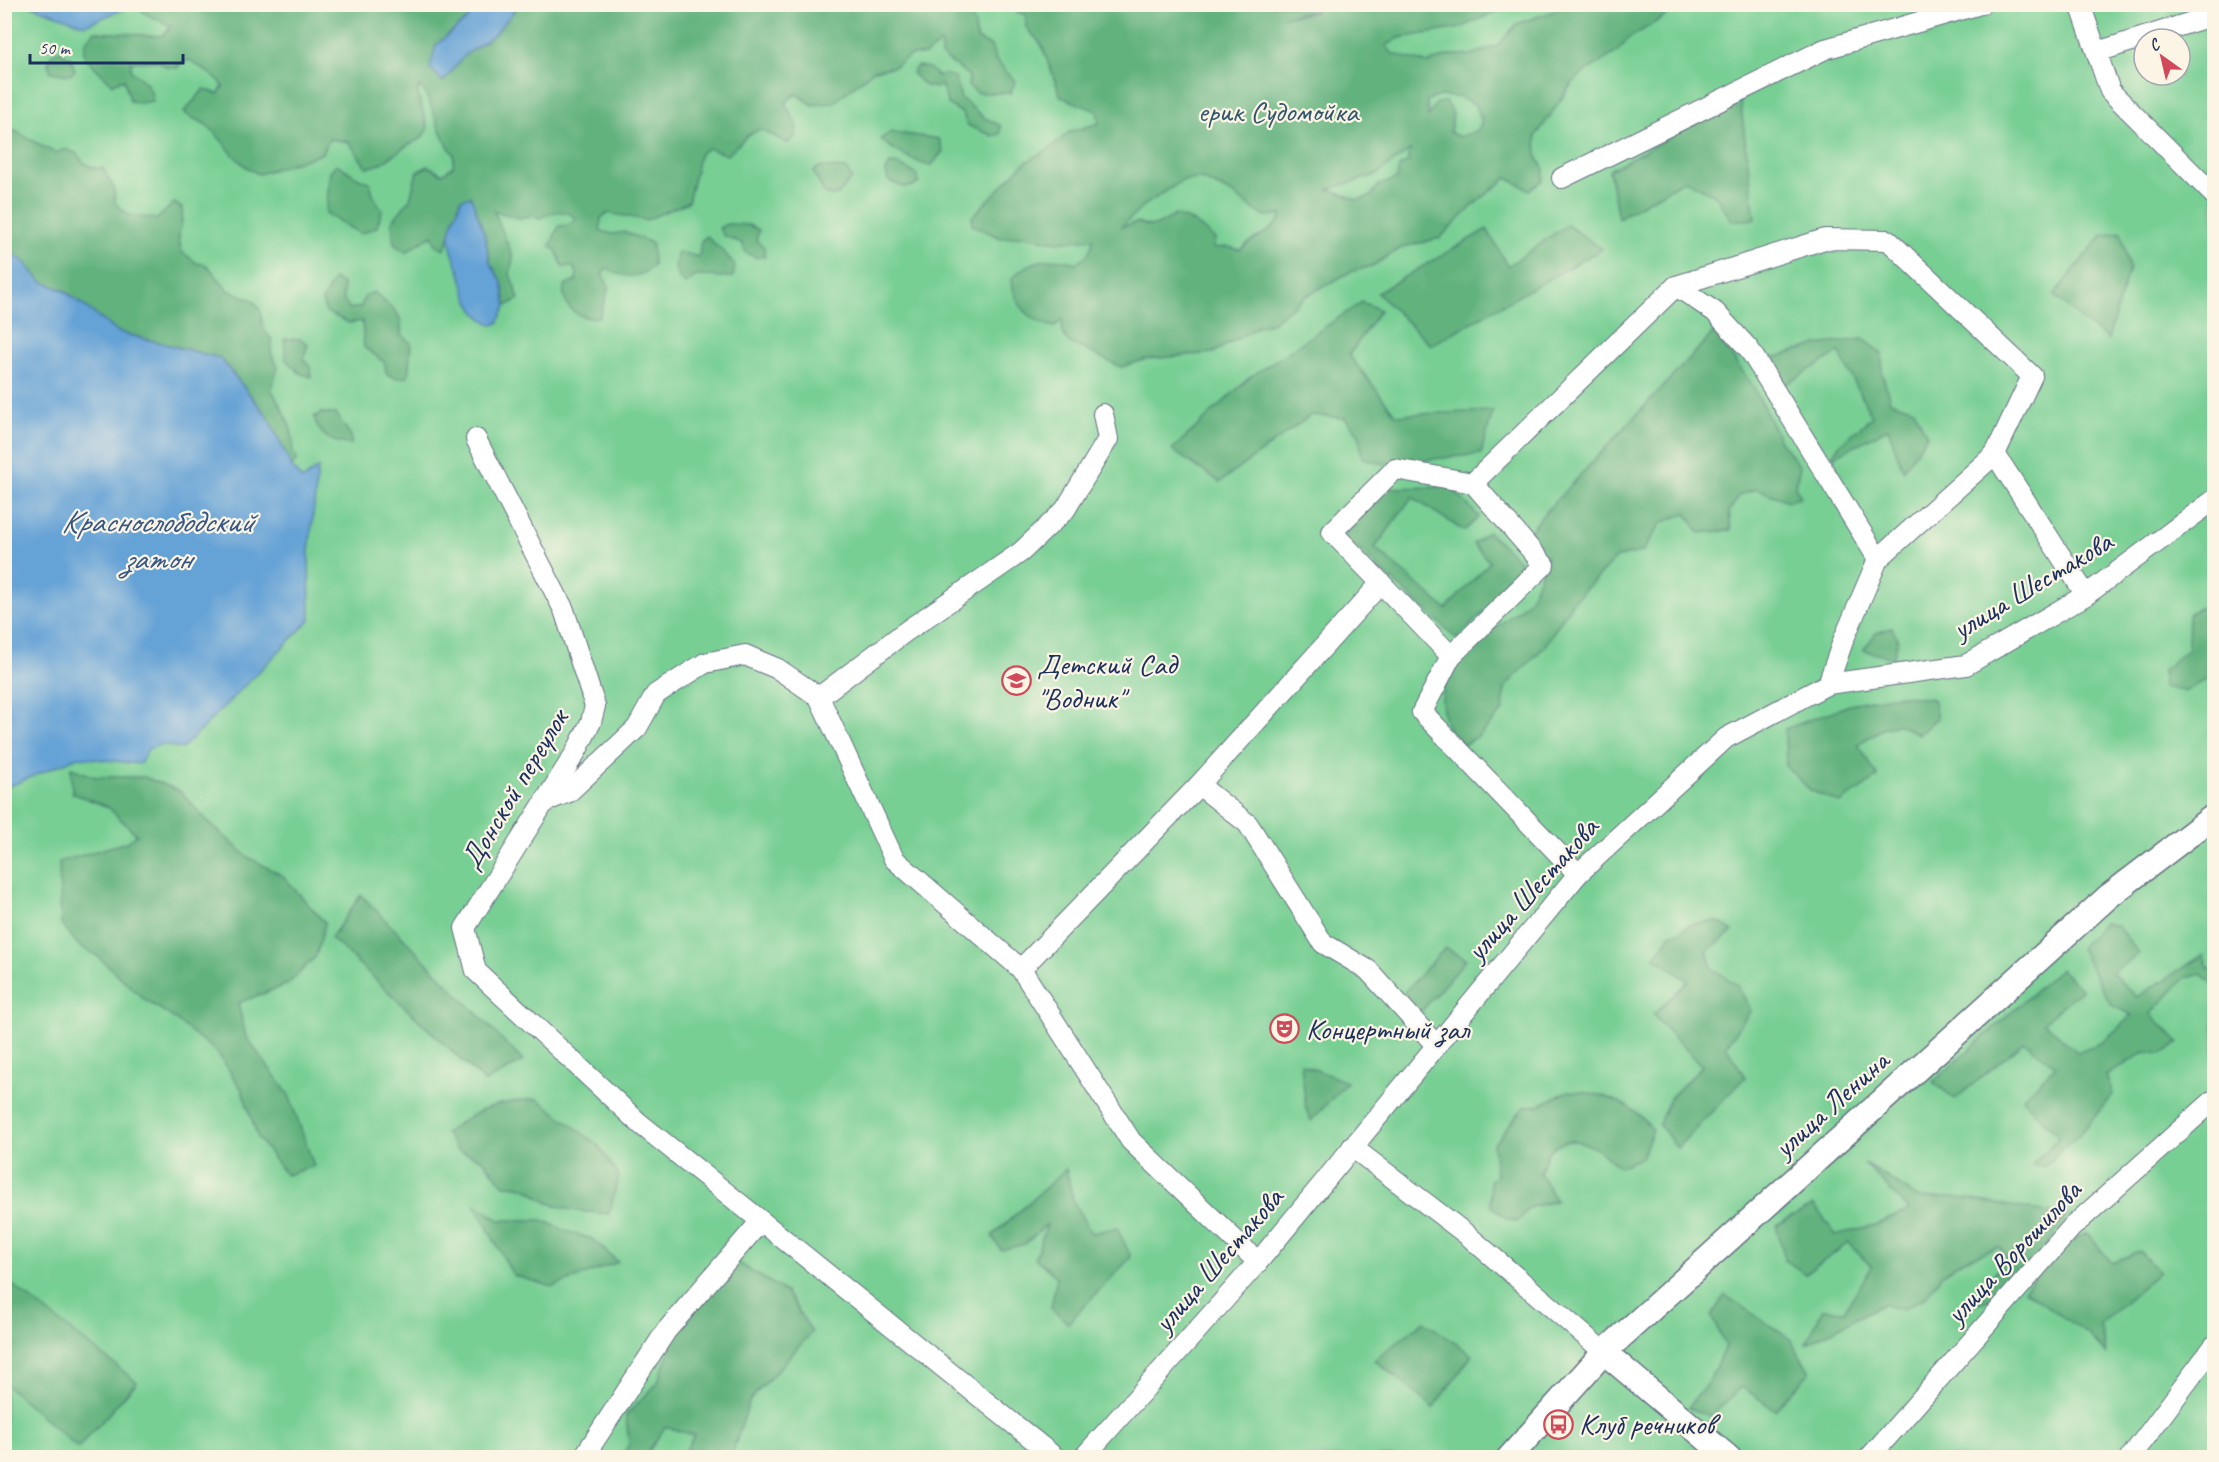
<svg xmlns="http://www.w3.org/2000/svg" width="2219" height="1462" font-family="Caveat,sans-serif">
  <rect width="100%" height="100%" fill="#fcf5e5"/>
  <filter id="ink" filterUnits="userSpaceOnUse"><feTurbulence type="fractalNoise" baseFrequency=".0167" numOctaves="2"/><feDisplacementMap in="SourceGraphic" scale="12" xChannelSelector="R" yChannelSelector="G"/><feConvolveMatrix kernelMatrix="1 2 1 2 8 2 1 2 1" color-interpolation-filters="sRGB"/></filter>
  <filter id="wash" filterUnits="userSpaceOnUse"><feTurbulence type="fractalNoise" baseFrequency=".008" numOctaves="4" result="noise"/><feDisplacementMap in="SourceGraphic" scale="24" xChannelSelector="R" yChannelSelector="G"/><feGaussianBlur stdDeviation="1.35" result="paint"/><feColorMatrix in="noise" values="0 0 0 0 0 0 0 0 0 0 0 0 0 0 0 0 0 1.4 0 .05"/><feComposite in="paint" operator="in"/></filter>
  <g filter="url(#wash)">
    <rect width="100%" height="100%" fill="#ebe0be"/>
    <!-- green -->
    <path fill="#78cf94" stroke="#4a7f79" stroke-width="1.5" fill-rule="evenodd" d="M5 5H2214V1457H5ZM2144 39H2180V75H2144Z"/>
    <!-- forest -->
    <g fill="#62b27e" stroke="#3e706e" stroke-width="1.5" fill-rule="evenodd">
      <path d="M391 4 477 5 471 16 436 45 464 56 495 34 519 5 957 4 974 21 977 39 991 46 996 60 1015 81 1011 93H978L968 86 969 76 941 55V43L925 55H911L893 67 874 70 833 103 813 105 796 94 785 103 797 126 795 137 787 143 760 129 747 136 727 155 708 148 700 153 688 202 646 220 608 213 601 218 600 231 613 234 625 232 652 243 653 266C639 280 622 278 607 268L602 274 609 287 599 317C579 320 561 308 564 286L576 281 577 273 573 267H563L556 250 550 246 559 226 570 225 576 218C563 208 554 211 540 218L529 216 519 218 494 211 513 257 510 274 519 299 506 306 502 282 490 263 485 236 470 196 455 219 445 249 436 245 432 235 406 252 394 244 392 222 410 199 417 172 428 166 443 174 453 166 454 154C439 137 435 110 423 89L418 87V96L428 128 421 139C401 144 387 167 366 167L349 142 330 139 321 154 259 174C234 163 227 143 208 126 201 120 192 120 184 112L204 89 218 94 223 87 220 81 190 60 181 63 177 68 167 67 158 61 131 62V71C144 80 151 85 153 101L141 103 130 101 124 79 112 84 84 56 85 42 95 31C109 35 121 32 135 34 146 36 152 37 164 35L171 26 146 14 137 5Z"/>
      <path d="M1012 5H1321L1313 11 1283 16 1313 13 1324 5H1511L1460 28 1399 38 1386 46 1393 54 1428 63 1450 55H1471L1497 46 1517 24 1571 5H1677L1672 12 1628 39 1617 52 1586 71 1573 82 1536 136 1537 157 1544 169 1543 180 1530 190 1507 178 1480 199 1440 238 1403 247 1372 266 1350 272 1306 296 1273 322 1257 327 1213 353 1147 359 1121 367 1068 342 1063 333 1062 320 1054 327C1029 321 1012 303 1012 278 1029 259 1053 256 1076 263 1086 258 1092 251 1093 239L1057 242 1023 236 1001 238 972 225V217L1024 163 1049 149 1070 132 1099 123 1097 111 1061 97 1041 44 1026 27V15L1017 12ZM1440 96 1458 97 1476 105 1482 122 1477 131 1459 137 1450 132C1453 120 1454 113 1446 102L1436 103 1428 117 1427 100ZM1410 150 1408 162 1399 167 1397 179 1379 185 1371 196 1357 200 1329 189 1376 175ZM1202 179 1231 193 1263 216 1282 215C1275 232 1253 237 1240 250L1228 247 1213 248 1215 239 1194 222 1175 215C1162 223 1153 231 1138 222L1121 227 1145 205 1183 180Z"/>
      <path d="M59 51 71 58 75 70 70 75 51 72 48 64 51 55Z"/>
      <path d="M917 66 929 68 937 76 945 74 955 78 961 98 983 117 1001 126 1000 134 993 136 967 125 963 114 948 104 941 85 935 88 924 85 912 73Z"/>
      <path d="M1740 99 1755 219 1732 221 1715 195 1685 180 1618 218 1609 170Z"/>
      <path d="M4 125 55 153 65 149 76 153C83 164 90 169 103 168L114 189 115 203 129 215 157 219 174 203 182 208C185 228 174 228 182 252L197 263 207 265 228 290 253 300 260 309 263 328 272 340 271 353 278 367 271 389C281 406 297 432 292 452L297 459 292 467 268 417 220 358 118 332 65 291 41 281 22 260 5 249Z"/>
      <path d="M891 132 939 139 943 151 931 166C921 165 887 147 881 139Z"/>
      <path d="M336 164C349 170 356 180 370 182L373 195 382 210 377 227 360 234 326 213 330 172Z"/>
      <path d="M890 164 900 165 916 174 919 183C907 190 900 187 888 180L886 171Z"/>
      <path d="M819 167 846 169 852 178 838 195 830 196 825 194 813 172Z"/>
      <path d="M727 224 748 225 759 230 756 240 764 247 765 257H755L746 253 742 243 724 236 719 228Z"/>
      <path d="M1567 225 1602 249 1431 345 1377 293 1487 229 1508 266Z"/>
      <path d="M2121 232 2129 268 2108 339 2082 320 2054 295 2101 236Z"/>
      <path d="M707 236C716 247 727 253 735 266L733 277 696 276 685 284C673 273 674 267 678 252L699 257 701 241Z"/>
      <path d="M334 279 343 284V299L350 309 361 307 365 296 374 292C391 310 403 308 401 335L411 343 408 377 395 378 386 373 385 363 364 347 362 321 349 323 326 312 322 301Z"/>
      <path d="M1362 302 1380 310 1349 355 1396 415 1493 411 1481 454 1383 464 1362 458 1359 434 1345 418 1311 415 1220 482 1172 450 1249 378Z"/>
      <path d="M1714 332 1753 386 1780 441 1800 467 1795 486 1801 497 1788 501 1757 489 1740 495 1729 511 1731 530 1699 533 1686 513 1661 523 1643 551 1616 558 1572 603 1544 647 1505 687 1503 711 1479 736 1461 746C1449 734 1446 727 1443 710 1434 657 1495 634 1526 603 1536 593 1541 571 1547 557L1523 541 1541 517Z"/>
      <path d="M284 339H300L308 344 303 359 310 367 311 377 300 373 286 360Z"/>
      <path d="M1863 339 1882 354V373L1890 401 1914 409 1927 436 1903 470 1888 428 1830 459 1839 445 1872 417 1839 352 1783 386 1763 361 1816 345Z"/>
      <path d="M322 413 336 414 351 436V444C330 443 320 436 314 417Z"/>
      <path d="M1451 487 1479 517 1464 531 1412 497 1375 548 1446 609 1490 562 1473 544 1488 532 1526 567 1457 639 1344 536 1387 488Z"/>
      <path d="M2214 605V676L2184 691 2163 687V670L2188 649 2189 613 2204 606Z"/>
      <path d="M1892 628 1898 640 1893 658 1863 650 1876 633Z"/>
      <path d="M1897 695 1933 699 1937 718 1919 734 1897 724 1882 729 1858 744 1878 777 1840 803 1810 790 1786 766 1785 729 1855 703Z"/>
      <path d="M71 768 96 777H144L180 791 207 821 248 857 283 876 325 923 316 956 288 984 238 1003 246 1037 289 1095 314 1166 286 1175 258 1138 242 1090 217 1052 168 1014 145 1000 96 955 79 946 61 923 59 862 127 842 137 835 108 807 72 793Z"/>
      <path d="M361 895 523 1061 485 1082 331 938Z"/>
      <path d="M1717 921 1733 931 1707 951 1712 968 1737 985 1751 1010 1726 1046 1745 1077 1677 1148 1659 1124 1670 1098 1702 1066 1653 1015 1688 981 1655 957 1671 934 1680 932 1688 925Z"/>
      <path d="M2104 923 2117 926 2139 953 2112 973 2137 997 2203 955 2209 969H2214V984L2200 974 2184 979 2151 1014 2179 1043 2161 1054 2144 1052 2106 1076 2113 1094 2082 1132 2043 1167 2032 1165 2059 1137 2022 1098 2056 1066 2024 1042 1955 1099 1933 1082 2060 969 2082 989 2044 1022 2077 1052 2103 1042 2132 1015 2111 1005 2080 948Z"/>
      <path d="M1445 948 1466 959 1420 1013 1397 1000Z"/>
      <path d="M1301 1064 1347 1082 1311 1121 1306 1109Z"/>
      <path d="M1569 1091C1602 1092 1633 1103 1653 1130L1641 1158 1619 1167C1600 1150 1572 1127 1549 1151 1545 1156 1543 1167 1540 1173L1556 1201 1530 1207 1517 1222 1506 1218 1491 1206 1490 1181 1496 1176 1493 1145 1524 1107 1539 1105Z"/>
      <path d="M538 1099 598 1145 619 1176 609 1214C588 1212 566 1211 547 1202 525 1190 534 1186 504 1185L482 1159 457 1150 445 1133C480 1108 494 1102 538 1099Z"/>
      <path d="M1864 1163 1919 1198 1955 1197 2067 1215 2039 1257 1997 1298 1978 1303 1987 1282 2007 1258 1999 1247 1962 1261 1942 1274 1926 1297 1901 1310 1883 1304 1806 1344 1823 1309 1844 1311 1872 1267 1848 1243 1806 1274 1785 1260 1776 1225 1814 1205 1836 1235 1878 1224 1909 1210Z"/>
      <path d="M1066 1169 1074 1203 1091 1233 1117 1228 1131 1257 1068 1323 1051 1308 1057 1277 1035 1258 1047 1224 1025 1244 1001 1250 992 1236Z"/>
      <path d="M474 1203 499 1220H542L569 1232 592 1239 618 1262 552 1287 513 1275Z"/>
      <path d="M2087 1233 2112 1263 2139 1251 2159 1272 2100 1324 2106 1354 2089 1335 2024 1290 2069 1242Z"/>
      <path d="M737 1262 786 1292 812 1332 750 1400 731 1457H682L694 1435 665 1427 645 1457 621 1458 629 1444 626 1415 657 1384 675 1335Z"/>
      <path d="M5 1279 137 1382 78 1448 5 1384Z"/>
      <path d="M1725 1295 1790 1339 1810 1372 1775 1410 1742 1387 1711 1416 1688 1408 1709 1381 1726 1345 1711 1316Z"/>
      <path d="M1424 1321 1472 1355 1434 1408 1375 1360Z"/>
    </g>
    <!-- water -->
    <g fill="#65a2d6" stroke="#40689a" stroke-width="1.5">
      <path d="M120 4 124 9 85 25 29 5Z"/>
      <path d="M477 5H519L495 34 464 56 443 82 430 68 436 45 471 16Z"/>
      <path d="M471 196 485 236 490 263 502 282 506 306 498 323 493 325C471 315 466 297 461 276 457 262 449 250 450 235 451 223 458 210 461 199Z"/>
      <path d="M5 249 22 260 41 281 65 291 118 332 220 358 268 417 292 467 302 480 318 468 309 552 310 620 182 749 162 744 148 749 140 764 78 757 5 788Z"/>
    </g>
  </g>
  <g filter="url(#ink)">
    <g fill="none" stroke-linecap="round" stroke-linejoin="round">
      <defs>
        <g id="minor">
          <path d="M2080 4 2110 91 2214 195"/>
          <path d="M2097 52 2214 15"/>
          <path d="M1562 178 1825 49 1981 4"/>
          <path d="M1676 286 1825 239 1888 240 2032 376 1995 454"/>
          <path d="M476 439 564 610 595 706 591 722 576 752 465 928 476 971 638 1122 1056 1458"/>
          <path d="M1473 483 1676 286 1715 312 1749 349 1878 559 1843 641 1828 684"/>
          <path d="M1878 559 1995 454 2086 595"/>
          <path d="M1451 656 1544 565 1473 483 1395 469 1332 532 1451 656 1422 712 1578 874"/>
          <path d="M819 697 905 632 1021 552 1065 510 1108 439 1103 414"/>
          <path d="M1199 785 1248 824 1323 943 1368 970 1436 1045"/>
          <path d="M544 802 569 792 637 728 656 694 705 663 745 655 778 669 819 697 894 859 1021 969 1131 1141 1258 1262"/>
          <path d="M1021 969 1199 785 1381 583"/>
          <path d="M1352 1147 1466 1234 1604 1352"/>
          <path d="M583 1458 666 1331 761 1221"/>
          <path d="M1083 1458 1258 1262 1578 874 1726 738 1828 684 1966 665 2086 595 2214 500"/>
          <path d="M1869 1458 2072 1227 2214 1100"/>
          <path d="M2130 1458 2214 1346"/>
        </g>
        <g id="tertiary">
          <path d="M1604 1352 1729 1458"/>
          <path d="M1509 1458 1604 1352 2109 896 2214 816"/>
        </g>
      </defs>
      <!-- minor casing -->
      <use href="#minor" stroke="#646d80" stroke-width="22"/>
      <!-- tertiary casing -->
      <use href="#tertiary" stroke="#646d80" stroke-width="27"/>
      <!-- minor -->
      <use href="#minor" stroke="#fff" stroke-width="20"/>
      <!-- tertiary -->
      <use href="#tertiary" stroke="#fff" stroke-width="24"/>
    </g>
  </g>
  <!-- icons -->
  <defs>
    <symbol id="school-ring" viewBox="-11 -11 22 22"><circle r="9.5" fill="#fcf5e5" stroke="#d1495b" stroke-width="1.5"/><path d="M0-5L7-2L0 1L-7-2ZM-4 1L0 2.5L4 1V4Q0 6-4 4Z" fill="#d1495b"/></symbol>
    <symbol id="theatre-ring" viewBox="-11 -11 22 22"><circle r="9.5" fill="#fcf5e5" stroke="#d1495b" stroke-width="1.5"/><path d="M-5-5.5Q0-4 5-5.5V0Q5 5 0 6Q-5 5-5 0ZM-3.3-2.5H-1v1.5H-3.3ZM1-2.5H3.3v1.5H1ZM-2.8 1Q0 5.5 2.8 1Z" fill="#d1495b"/></symbol>
    <symbol id="bus-ring" viewBox="-11 -11 22 22"><circle r="9.5" fill="#fcf5e5" stroke="#d1495b" stroke-width="1.5"/><path d="M-5-6H5V4H4V6H2V4H-2V6H-4V4H-5ZM-3.5-4V0h7V-4ZM-3.5 1.2v1.5H-2V1.2ZM2 1.2v1.5H3.5V1.2Z" fill="#d1495b"/></symbol>
  </defs>
  <g fill-rule="evenodd">
    <use href="#school-ring" x="1000" y="664" width="33" height="33"/>
    <use href="#theatre-ring" x="1268" y="1012" width="33" height="33"/>
    <use href="#bus-ring" x="1542" y="1408" width="33" height="33"/>
  </g>
  <g text-anchor="middle" dominant-baseline="central" stroke-width="4.5" stroke-linejoin="round" paint-order="stroke">
    <!-- park labels -->
    <g font-size="30" fill="#32576c" stroke="#fcf5e5">
      <text x="1278" y="111">ерик Судомойка</text>
    </g>
    <!-- street labels -->
    <g font-size="30" fill="#1b2f5e" stroke="#fcf5e5">
      <text transform="translate(2032 585) rotate(-31)">улица Шестакова</text>
      <text transform="translate(514 789) rotate(-59)">Донской переулок</text>
      <text transform="translate(1532 889) rotate(-48)">улица Шестакова</text>
      <text transform="translate(1831 1104) rotate(-42)">улица Ленина</text>
      <text transform="translate(2013 1252) rotate(-47)">улица Ворошилова</text>
      <text transform="translate(1218 1260) rotate(-49)">улица Шестакова</text>
    </g>
    <!-- poi labels -->
    <g font-size="30" fill="#1b2f5e" stroke="#fcf5e5" text-anchor="start">
      <text x="1037" y="664">Детский Сад<tspan x="1037" dy="34">"Водник"</tspan></text>
      <text x="1306" y="1029">Концертный зал</text>
      <text x="1579" y="1424">Клуб речников</text>
    </g>
    <!-- water labels -->
    <g font-size="32" font-style="italic" fill="#355788" stroke="#fcf5e5">
      <text x="157" y="521">Краснослободский<tspan x="157" dy="37">затон</tspan></text>
    </g>
  </g>
  <!-- margin -->
  <rect width="2219" height="1462" fill="none" stroke="#fcf5e5" stroke-width="24"/>
  <!-- north arrow -->
  <g transform="translate(2162 57) rotate(326)"><circle r="28" fill="#fcf5e5" stroke="#a2a6af" stroke-width="1.5"/>
  <path d="M0-4.5L10 22L0 15L-10 22Z" fill="#d1495b"/>
  <text y="-9" font-size="16" font-weight="bold" text-anchor="middle" fill="#1b2f5e">С</text>
  </g>
  <!-- scale -->
  <path d="M30 54v9h153v-9" fill="none" stroke="#1b2f5e" stroke-width="3"/>
  <text x="39" y="54" font-size="18" fill="#1b2f5e" stroke="#fcf5e5" stroke-width="4.5" paint-order="stroke">50 m</text>
</svg>
